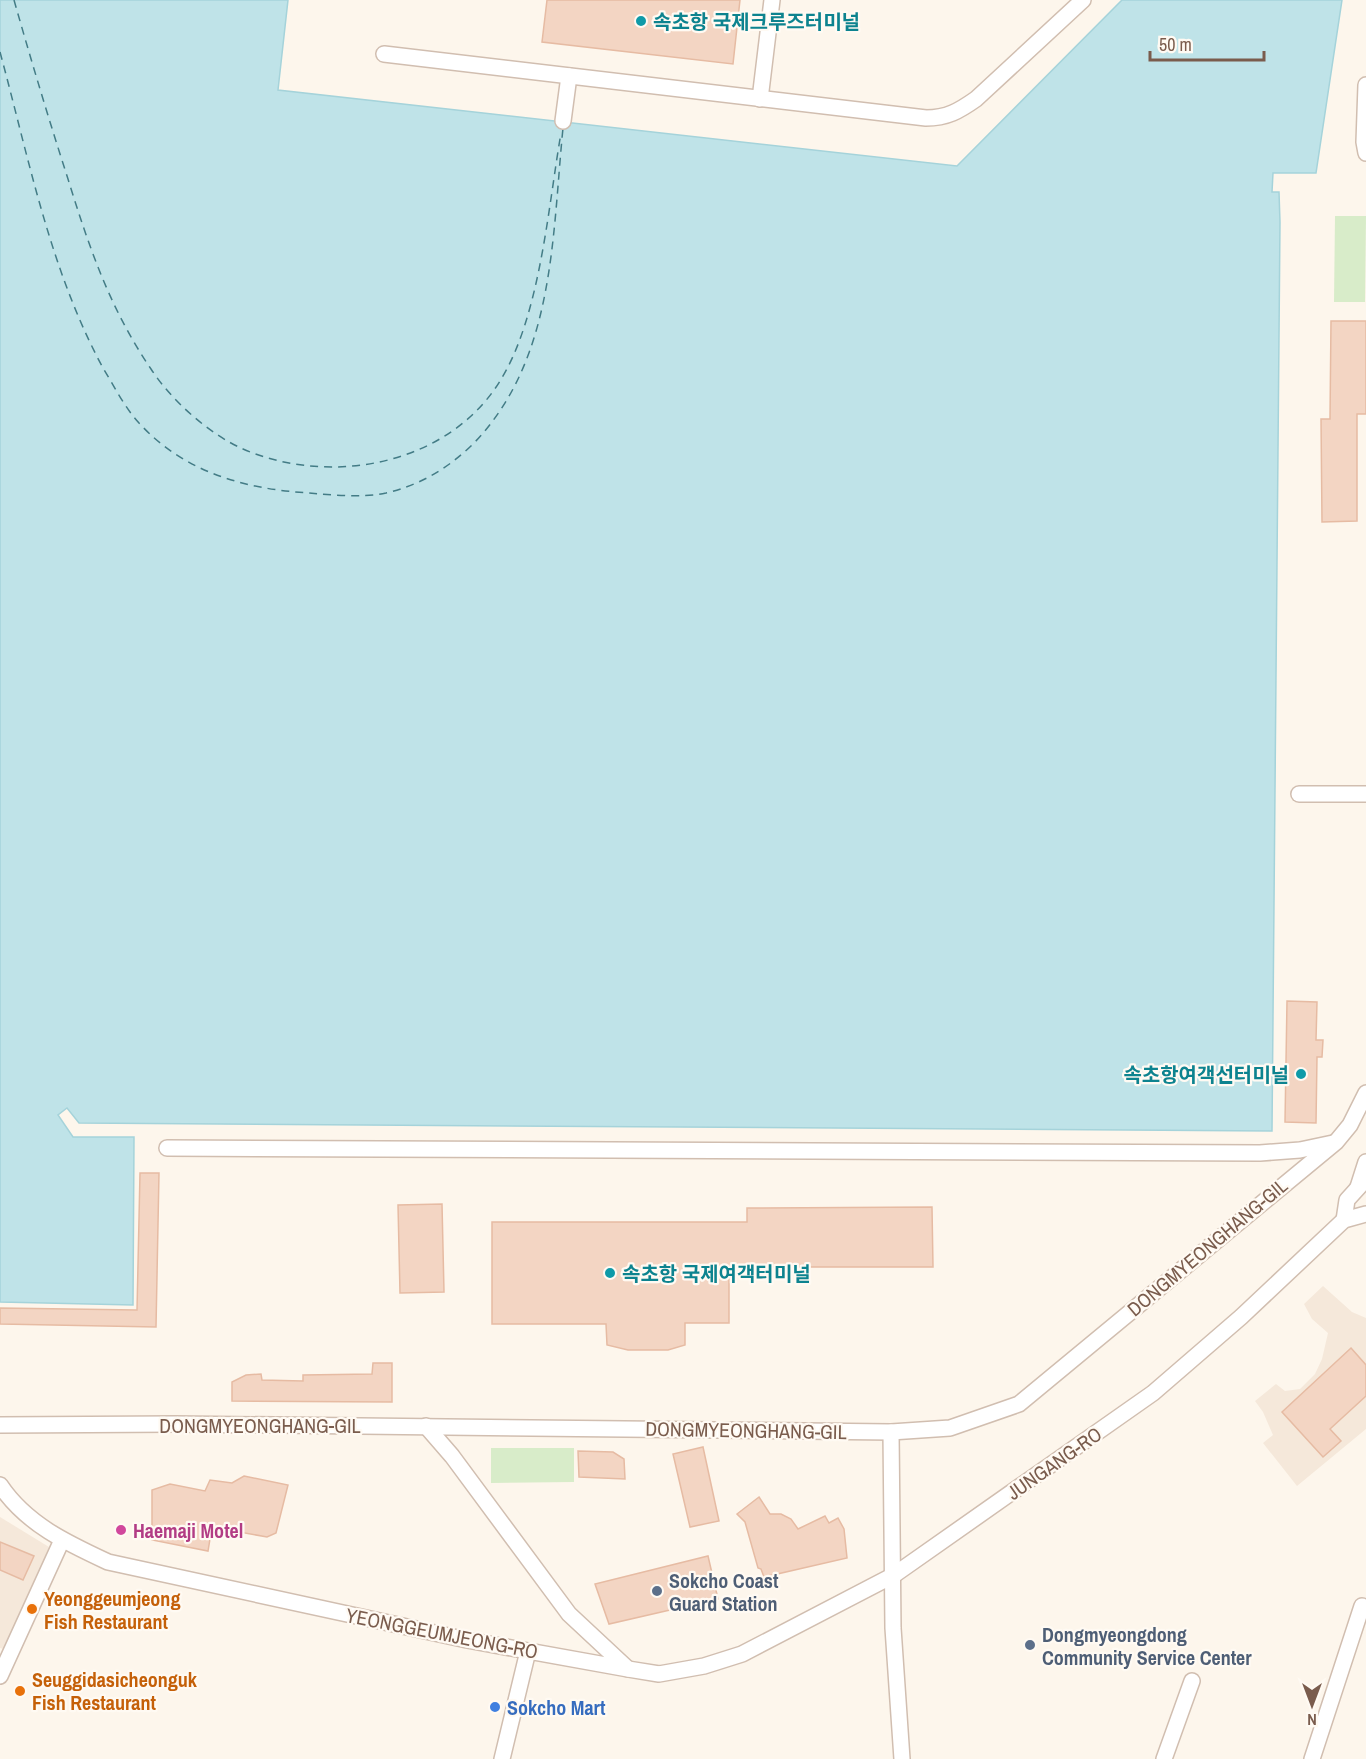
<svg xmlns="http://www.w3.org/2000/svg" width="1366" height="1759" font-family="'Archivo Narrow','Noto Sans KR',sans-serif">
  <rect width="100%" height="100%" fill="#fdf6ec"/>
  <!-- residential -->
  <g fill="#f5e8da">
    <path d="M1323 1286 1352 1312 1366 1318V1429L1297 1486 1263 1443 1273 1435 1263 1412 1255 1401 1276 1384 1285 1391 1300 1389 1315 1374 1322 1359 1328 1333 1312 1319 1304 1304Z"/>
    <path d="M0 1517 49 1547 7 1650 0 1648Z"/>
  </g>
  <!-- green -->
  <g fill="#d8ecc9">
    <path d="M1335 216H1366L1365 302H1334Z"/>
    <path d="M491 1448H574V1482L491 1483Z"/>
  </g>
  <!-- water -->
  <path fill="#bfe3e8" stroke="#a5d3da" stroke-width="1.5" d="M0 0H288L278 90 957 166 1122 0H1342L1316 173H1273L1272 192H1279L1280 222 1272 1131 79 1123 67 1108 58 1115 73 1137H134L133 1305 0 1302Z"/>
  <g fill="none" stroke-linecap="round" stroke-linejoin="round">
    <!-- ferry -->
    <g stroke="#437c86" stroke-width="1.5" stroke-dasharray="8 6" stroke-linecap="butt">
      <path d="M14 0C31 60 49 120 68 179 89 247 110 309 151 369 171 400 209 434 243 449 331 487 448 465 500 381 540 317 548 208 561 133"/>
      <path d="M0 52C29 159 50 270 103 368 114 386 125 408 139 423 184 472 244 489 309 493 334 495 362 498 386 493 420 485 447 469 472 445 555 361 552 238 563 128"/>
    </g>
  </g>
  <!-- building -->
  <g fill="#f3d5c3" stroke="#e6bba3" stroke-width="1.5">
    <path d="M547 0H740L733 64 542 42Z"/>
    <path d="M1331 321H1366V414H1357V521L1322 522 1321 419H1330Z"/>
    <path d="M1287 1001 1317 1002 1316 1040H1323L1322 1057H1317L1316 1123 1285 1122Z"/>
    <path d="M140 1173H159L156 1327 0 1324V1308L137 1310Z"/>
    <path d="M442 1204 444 1292 400 1293 398 1205Z"/>
    <path d="M932 1207 933 1267H729V1323H685V1345L668 1350H628L607 1345 606 1324H492V1222H747V1208Z"/>
    <path d="M1351 1348 1366 1365V1396L1330 1429 1341 1441 1323 1457 1282 1412Z"/>
    <path d="M373 1363H392V1402L232 1401V1382L246 1375 261 1374 262 1380 303 1381V1375L372 1374Z"/>
    <path d="M703 1447 719 1521 690 1527 673 1454Z"/>
    <path d="M578 1451 613 1452 624 1459 625 1479 579 1477Z"/>
    <path d="M244 1476 288 1485 276 1533 267 1537 212 1527 208 1551 152 1540V1490L170 1484 205 1491 210 1480 232 1483Z"/>
    <path d="M759 1497 770 1514H781L791 1519 798 1529 825 1516 829 1523 838 1518 844 1529 847 1558 764 1577 761 1569 758 1568 745 1522 737 1514Z"/>
    <path d="M0 1542 34 1556 23 1580 0 1570Z"/>
    <path d="M708 1556 718 1599 609 1624 595 1584Z"/>
  </g>
  <g fill="none" stroke-linecap="round" stroke-linejoin="round">
    <defs>
      <g id="minor">
        <path d="M384 54 926 118C947 118 959 111 976 99L1083 0"/>
        <path d="M1366 85 1364 142 1366 153"/>
        <path d="M760 99 772 0"/>
        <path d="M563 121 569 76"/>
        <path d="M1299 794H1366"/>
        <path d="M167 1148 1260 1153 1300 1150 1333 1143"/>
        <path d="M1358 1187 1366 1162"/>
        <path d="M1344 1220 1347 1200 1366 1179"/>
        <path d="M0 1425 176 1424 891 1432 950 1428 1019 1404 1336 1142 1350 1125 1366 1093"/>
        <path d="M426 1426 452 1456 569 1614 628 1669"/>
        <path d="M891 1432 893 1628 902 1759"/>
        <path d="M0 1485C26 1524 67 1543 108 1562L467 1640 628 1669 659 1674 704 1666 742 1654 894 1575 1153 1393 1241 1317 1344 1220 1366 1214"/>
        <path d="M0 1676 62 1540"/>
        <path d="M502 1759 528 1651"/>
        <path d="M1164 1759 1192 1681"/>
        <path d="M1312 1759 1362 1606 1366 1609"/>
      </g>
    </defs>
    <!-- minor casing -->
    <use href="#minor" stroke="#d1beb0" stroke-width="18"/>
    <!-- minor -->
    <use href="#minor" stroke="#fff" stroke-width="15"/>
  </g>
  <!-- markers -->
  <g fill="#0f9aa8" stroke="#fffaf3" stroke-width="2">
    <circle cx="641" cy="21" r="6"/>
    <circle cx="1301" cy="1074" r="6"/>
    <circle cx="610" cy="1273" r="6"/>
  </g>
  <circle fill="#d1479c" stroke="#fffaf3" stroke-width="2" cx="121" cy="1530" r="6"/>
  <g fill="#5c6f8a" stroke="#fffaf3" stroke-width="2">
    <circle cx="657" cy="1591" r="6"/>
    <circle cx="1030" cy="1645" r="6"/>
  </g>
  <g fill="#e8710a" stroke="#fffaf3" stroke-width="2">
    <circle cx="32" cy="1609" r="6"/>
    <circle cx="20" cy="1691" r="6"/>
  </g>
  <circle fill="#3f7fe0" stroke="#fffaf3" stroke-width="2" cx="495" cy="1707" r="6"/>
  <g text-anchor="middle" dominant-baseline="central" stroke-width="4.5" stroke-linejoin="round" paint-order="stroke">
    <!-- culture labels -->
    <g font-size="20" font-weight="bold" fill="#0d838f" stroke="#fffaf3" text-anchor="start">
      <text x="653" y="21">속초항 국제크루즈터미널</text>
      <text x="1289" y="1074" text-anchor="end">속초항여객선터미널</text>
      <text x="622" y="1273">속초항 국제여객터미널</text>
    </g>
    <!-- street labels -->
    <g font-size="20" fill="#7a5c4d" stroke="#fffaf3">
      <text transform="translate(1207 1247) rotate(-40)">DONGMYEONGHANG-GIL</text>
      <text x="260" y="1425">DONGMYEONGHANG-GIL</text>
      <text transform="translate(746 1430) rotate(1)">DONGMYEONGHANG-GIL</text>
      <text transform="translate(1054 1463) rotate(-35)">JUNGANG-RO</text>
      <text transform="translate(442 1633) rotate(11)">YEONGGEUMJEONG-RO</text>
    </g>
    <!-- hotel labels -->
    <g font-size="20" font-weight="bold" fill="#b23c85" stroke="#fffaf3" text-anchor="start">
      <text x="133" y="1530">Haemaji Motel</text>
    </g>
    <!-- service labels -->
    <g font-size="20" font-weight="bold" fill="#4e5e75" stroke="#fffaf3" text-anchor="start">
      <text x="669" y="1580">Sokcho Coast<tspan x="669" dy="23">Guard Station</tspan></text>
      <text x="1042" y="1634">Dongmyeongdong<tspan x="1042" dy="23">Community Service Center</tspan></text>
    </g>
    <!-- food labels -->
    <g font-size="20" font-weight="bold" fill="#c56008" stroke="#fffaf3" text-anchor="start">
      <text x="44" y="1598">Yeonggeumjeong<tspan x="44" dy="23">Fish Restaurant</tspan></text>
      <text x="32" y="1679">Seuggidasicheonguk<tspan x="32" dy="23">Fish Restaurant</tspan></text>
    </g>
    <!-- shop labels -->
    <g font-size="20" font-weight="bold" fill="#366cbe" stroke="#fffaf3" text-anchor="start">
      <text x="507" y="1707">Sokcho Mart</text>
    </g>
  </g>
  <!-- north arrow -->
  <g transform="translate(1312 1705) rotate(180)" stroke="#fffaf3" stroke-width="4.5" paint-order="stroke">
  <path d="M0-4.5L10 22L0 15L-10 22Z" fill="#7a5c4d"/>
  <text y="-9" font-size="16" font-weight="bold" text-anchor="middle" fill="#7a5c4d">N</text>
  </g>
  <!-- scale -->
  <path d="M1150 51v9h114v-9" fill="none" stroke="#7a5c4d" stroke-width="3"/>
  <text x="1159" y="51" font-size="18" fill="#7a5c4d" stroke="#fffaf3" stroke-width="4.5" paint-order="stroke">50 m</text>
</svg>
